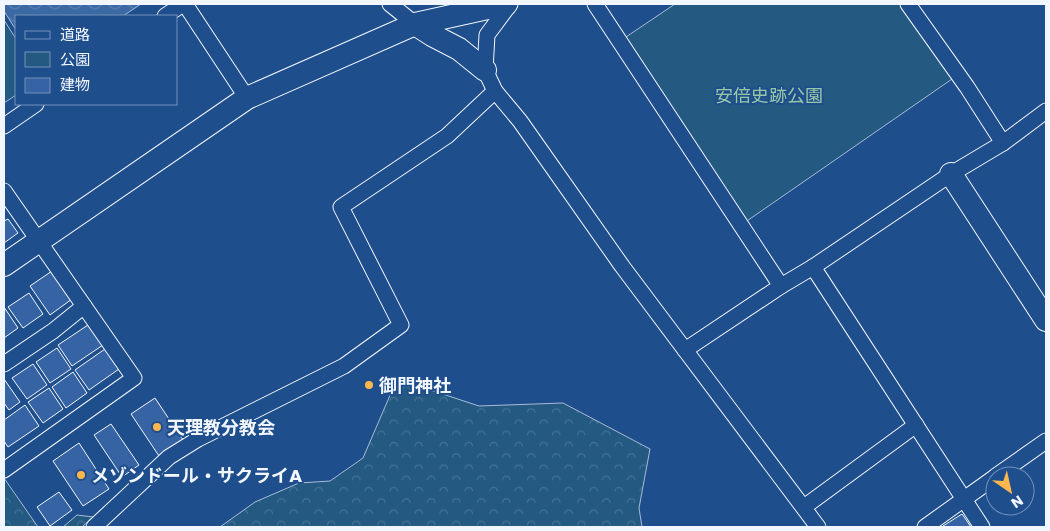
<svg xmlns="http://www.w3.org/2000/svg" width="1050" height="531" font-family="Poppins,'Noto Sans JP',sans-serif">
  <defs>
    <pattern id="forest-crowns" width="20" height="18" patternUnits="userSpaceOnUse" patternTransform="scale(1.25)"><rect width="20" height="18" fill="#245a82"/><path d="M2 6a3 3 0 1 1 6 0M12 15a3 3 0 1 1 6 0" fill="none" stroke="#447295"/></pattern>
    <pattern id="water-waves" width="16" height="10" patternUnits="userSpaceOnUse" patternTransform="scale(1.25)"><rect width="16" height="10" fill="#3b69a3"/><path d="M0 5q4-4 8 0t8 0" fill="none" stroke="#587fb1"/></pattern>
  </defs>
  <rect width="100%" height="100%" fill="#1f4e8c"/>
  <!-- forest -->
  <g fill="url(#forest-crowns)" stroke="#a8bbd7">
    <path d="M397 379 479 406 563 403 650 449 639 508 642 527H220L255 502 299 483 330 481 363 458Z"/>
    <path d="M4 478 38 527H4Z"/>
    <path d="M77 515 93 517 82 527H63Z"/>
  </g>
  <!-- green -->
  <g fill="#245a82" stroke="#a8bbd7">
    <path d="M675 4H900L952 79 744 223 623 39Z"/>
    <path d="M4 20 16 39V95L4 103Z"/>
  </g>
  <!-- water -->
  <path fill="url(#water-waves)" stroke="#a8bbd7" d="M4 4H141L123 16H16V30L4 11Z"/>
  <!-- building -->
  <g fill="#3563a3" stroke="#f2f6ff">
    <path d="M8 219 18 233 4 243V221Z"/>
    <path d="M52 271 72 299 50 315 30 286Z"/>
    <path d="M29 293 43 314 23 328 8 307Z"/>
    <path d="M4 307 18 328 4 338Z"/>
    <path d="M88 325 103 345 72 366 58 345Z"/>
    <path d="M57 348 71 369 50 383 36 362Z"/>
    <path d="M105 349 119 369 89 390 75 370Z"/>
    <path d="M33 364 47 385 27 399 12 378Z"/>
    <path d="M73 372 87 393 66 408 52 387Z"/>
    <path d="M4 379 20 402 9 410 4 403Z"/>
    <path d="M49 388 63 409 43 423 28 402Z"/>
    <path d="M155 398 183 440 159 456 131 414Z"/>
    <path d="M25 405 39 426 8 447 4 441V420Z"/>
    <path d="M111 424 139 465 122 477 94 435Z"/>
    <path d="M79 443 109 489 83 506 53 461Z"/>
    <path d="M59 492 72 510 50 526 37 507Z"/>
    <path d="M962 514 971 527H944L943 526Z"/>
  </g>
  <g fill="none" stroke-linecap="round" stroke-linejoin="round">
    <defs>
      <g id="street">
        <path d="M185 4 247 98"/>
        <path d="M390 4 415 24"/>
        <path d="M510 4 487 35 485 70 495 91 520 121 622 266 818 527"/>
        <path d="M595 4 781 286"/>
        <path d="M908 4 967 87 1003 143"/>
        <path d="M165 16 183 4"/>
        <path d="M4 126 36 104"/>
        <path d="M4 191 134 378 4 470"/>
        <path d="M813 267 982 527"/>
        <path d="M685 350 781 286 813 267 951 174 1003 143 1046 111"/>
        <path d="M4 364 53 331 84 306"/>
        <path d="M996 476 1046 441"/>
        <path d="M804 507 916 425"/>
        <path d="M94 527 169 457 198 439 344 366 401 325 341 207 447 136 495 91"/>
        <path d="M925 527 995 477"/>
      </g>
      <g id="secondary">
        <path d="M415 24 432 35 459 49 485 70"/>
        <path d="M951 174 1046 320"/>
        <path d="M4 265 247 98 415 24 506 4"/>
      </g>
    </defs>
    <!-- street casing -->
    <use href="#street" stroke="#f2f6ff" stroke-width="17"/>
    <!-- secondary casing -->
    <use href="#secondary" stroke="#f2f6ff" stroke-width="24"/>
    <!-- street -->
    <use href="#street" stroke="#1f4e8c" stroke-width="15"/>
    <!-- secondary -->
    <use href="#secondary" stroke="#1f4e8c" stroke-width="22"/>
  </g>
  <!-- markers -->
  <g fill="#ffb74d" stroke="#1f4e8c" stroke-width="2">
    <circle cx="369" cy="385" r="5"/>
    <circle cx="157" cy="427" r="5"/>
    <circle cx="81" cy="475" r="5"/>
  </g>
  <g text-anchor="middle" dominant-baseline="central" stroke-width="4" stroke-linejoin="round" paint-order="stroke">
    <!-- park labels -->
    <g font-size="18" fill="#97c8a6" stroke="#1f4e8c">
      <text x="769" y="95">安倍史跡公園</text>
    </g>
    <!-- poi labels -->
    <g font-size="18" font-weight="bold" fill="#f2f6ff" stroke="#1f4e8c" text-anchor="start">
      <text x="379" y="385">御門神社</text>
      <text x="167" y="427">天理教分教会</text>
      <text x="91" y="475">メゾンドール・サクライA</text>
    </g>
  </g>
  <!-- border -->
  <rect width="1050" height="531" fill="none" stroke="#f2f6ff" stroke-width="10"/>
  <!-- legend -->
  <rect x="15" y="15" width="162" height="90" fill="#1f4e8c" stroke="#7391ba"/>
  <rect x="25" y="31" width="25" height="8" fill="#1f4e8c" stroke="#7391ba"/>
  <text x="60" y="40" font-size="15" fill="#f2f6ff">道路</text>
  <rect x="25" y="52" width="25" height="15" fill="#245a82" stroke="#7391ba"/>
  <text x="60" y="65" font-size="15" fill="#f2f6ff">公園</text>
  <rect x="25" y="78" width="25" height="15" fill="#3563a3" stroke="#7391ba"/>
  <text x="60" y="90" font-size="15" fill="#f2f6ff">建物</text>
  <!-- north arrow -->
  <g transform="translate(1010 491) rotate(146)"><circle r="24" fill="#1f4e8c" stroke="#7391ba"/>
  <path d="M0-4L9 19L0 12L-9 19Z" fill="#ffb74d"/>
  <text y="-8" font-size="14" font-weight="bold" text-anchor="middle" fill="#f2f6ff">N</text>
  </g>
</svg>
